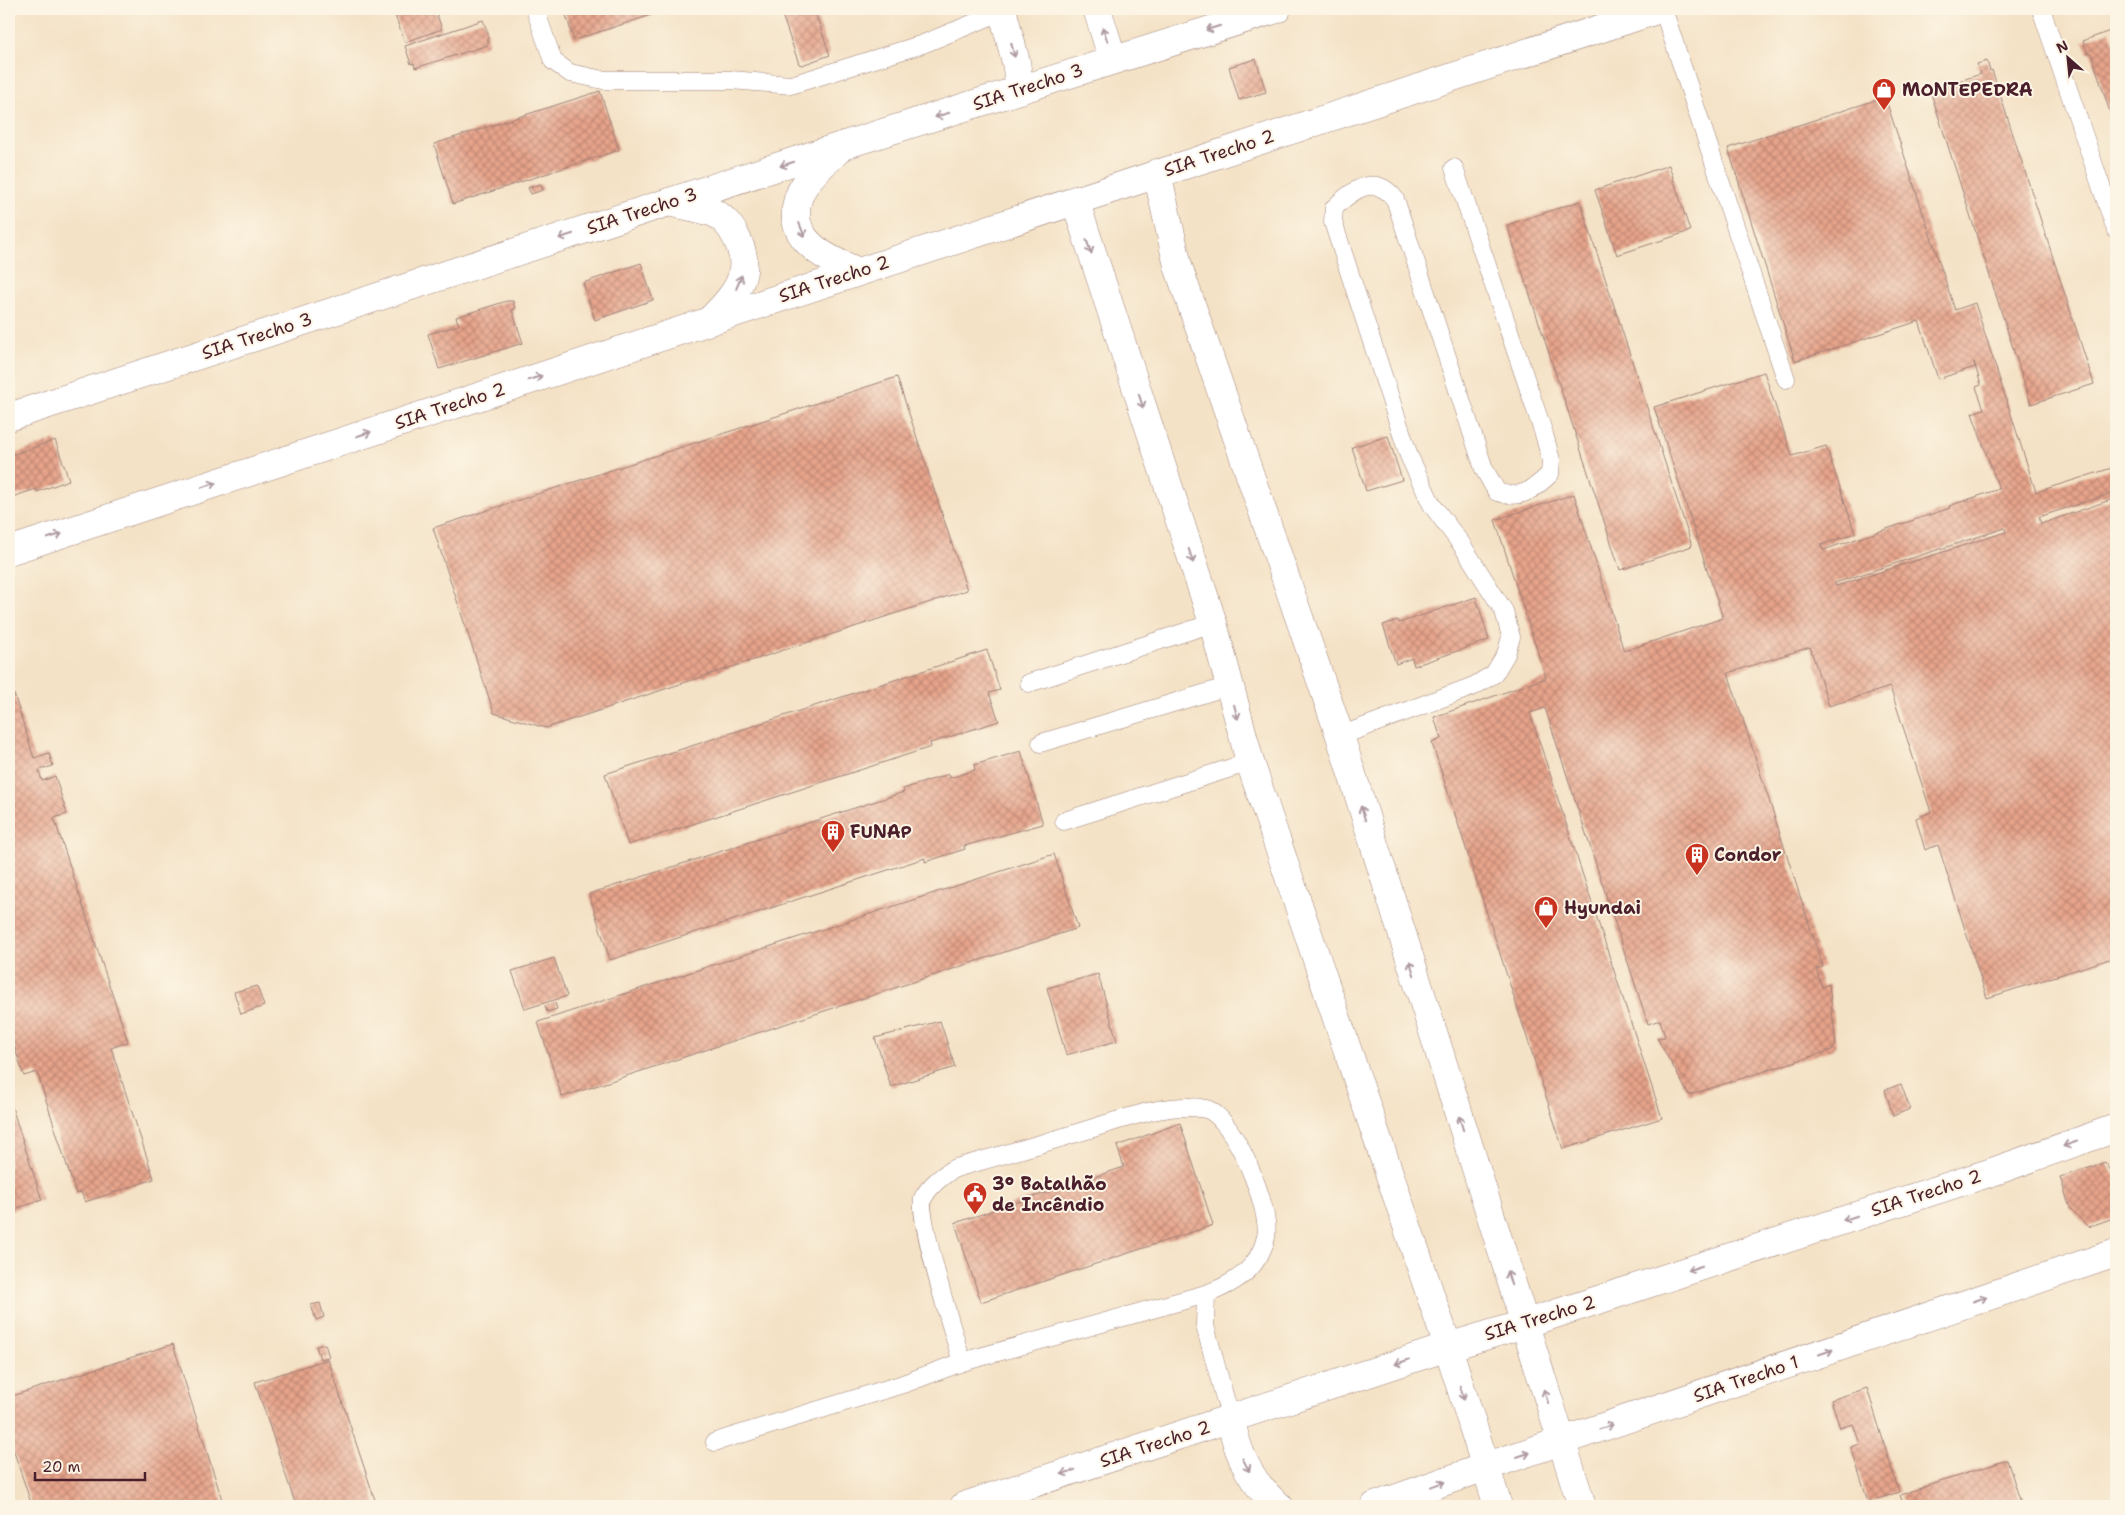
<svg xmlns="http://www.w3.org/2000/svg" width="2125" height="1515" font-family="'Shantell Sans',sans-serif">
  <defs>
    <pattern id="building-cross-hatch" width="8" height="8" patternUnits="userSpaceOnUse" patternTransform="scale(1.25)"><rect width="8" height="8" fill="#e7a48b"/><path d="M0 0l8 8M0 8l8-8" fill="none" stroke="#bd8572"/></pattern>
  </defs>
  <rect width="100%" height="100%" fill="#fcf5e5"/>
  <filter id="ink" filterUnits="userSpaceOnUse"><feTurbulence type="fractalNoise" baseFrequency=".02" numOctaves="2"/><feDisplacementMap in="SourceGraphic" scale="10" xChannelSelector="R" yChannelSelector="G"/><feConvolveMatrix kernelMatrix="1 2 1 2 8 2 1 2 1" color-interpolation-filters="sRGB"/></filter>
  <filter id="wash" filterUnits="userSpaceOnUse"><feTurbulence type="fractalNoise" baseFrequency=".0096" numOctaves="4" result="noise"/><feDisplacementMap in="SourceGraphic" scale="20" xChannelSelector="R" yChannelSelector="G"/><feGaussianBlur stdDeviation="1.12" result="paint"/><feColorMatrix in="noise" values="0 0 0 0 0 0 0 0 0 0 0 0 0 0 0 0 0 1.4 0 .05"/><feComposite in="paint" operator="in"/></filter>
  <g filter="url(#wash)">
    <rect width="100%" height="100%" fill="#f4e2c6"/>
    <g id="blocks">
      <!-- building -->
      <g fill="url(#building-cross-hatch)" fill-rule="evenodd">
        <path d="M406 9H435L442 29 405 42 394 13Z"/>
        <path d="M564 9H670L574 40Z"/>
        <path d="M780 9H814L830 55 802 65 799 64Z"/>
        <path d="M483 20 488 33V45L415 68 414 63 411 64 405 46Z"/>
        <path d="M2110 31 2116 48V131L2091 53H2088L2083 41Z"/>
        <path d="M1256 59 1266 92 1239 100 1229 67Z"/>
        <path d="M1987 61 1990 71 1992 70 2094 384 2031 404 1930 90 1981 74 1977 64Z"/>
        <path d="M600 91 619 150 453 204 434 144Z"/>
        <path d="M1885 97 1955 310 1975 303 2036 492 2115 467 2116 470V492L2039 517 2041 524 2116 498V957L1987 998 1938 845 1925 850 1916 818 1931 812 1890 687 1829 706 1810 647 1728 673 1823 967 1816 969 1822 987 1829 984 1836 1045 1832 1050 1689 1095 1657 1038 1665 1037 1660 1020 1648 1024 1545 708 1530 713 1662 1118 1563 1149 1432 743 1441 739 1434 717 1546 678 1495 520 1574 494 1624 651 1723 618 1654 407 1764 372 1792 456 1826 446 1855 533 1821 545 1823 550 1950 508 1949 506 1999 489 1972 413 1984 409 1976 387 1981 385 1974 362 1975 367 1938 379 1919 321 1795 361 1728 148ZM2005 528 2006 532 1836 586 1835 583Z"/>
        <path d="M1669 165 1690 231 1617 255 1595 190Z"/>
        <path d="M541 184 543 190 531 194 528 188Z"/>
        <path d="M1580 201 1692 546 1620 570 1507 225Z"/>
        <path d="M641 263 653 300 595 320 583 283Z"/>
        <path d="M507 301H513L515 309 512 310 523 343 439 369 428 334 459 325 456 317Z"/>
        <path d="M897 377 967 590 546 728 494 713 433 528Z"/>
        <path d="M1388 436 1402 480 1366 491 1352 447Z"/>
        <path d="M55 440 69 480 37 492 36 489 9 498V456Z"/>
        <path d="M1476 597 1489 640 1414 666 1412 658 1396 664 1383 625 1398 620 1399 623Z"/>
        <path d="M987 650 1000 690 989 693 999 721 930 743 931 747 628 845 605 774Z"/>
        <path d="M14 694 34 758 49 753 53 766 39 770 42 781 55 776 67 814 54 818 128 1042 111 1048 154 1179 85 1202 81 1192 76 1194 37 1072 24 1076 9 1030V696Z"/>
        <path d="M1021 751 1043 824 964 846 965 849 925 862V858L610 960 589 894 904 792 903 789 949 774 950 778 975 770 974 765Z"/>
        <path d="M1054 854 1078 928 562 1097 538 1022Z"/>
        <path d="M554 958 567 996 525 1009 512 971Z"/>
        <path d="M1098 974 1117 1041 1066 1055 1047 988Z"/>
        <path d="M257 986 264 1006 241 1014 234 992Z"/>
        <path d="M555 1002 557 1009 547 1012 545 1006Z"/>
        <path d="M940 1021 955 1067 891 1087 875 1038Z"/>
        <path d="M1901 1084 1910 1109 1893 1116 1885 1090Z"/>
        <path d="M9 1098 42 1200 9 1211Z"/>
        <path d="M1180 1123 1213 1225 981 1302 955 1223 1124 1167 1117 1146Z"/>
        <path d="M2105 1162 2116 1178V1217L2088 1227 2070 1208 2060 1177 2092 1167V1168Z"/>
        <path d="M320 1303 324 1317 316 1320 311 1305Z"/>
        <path d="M173 1344 224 1506H32L9 1437V1397Z"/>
        <path d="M325 1344 329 1357 320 1359 316 1346Z"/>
        <path d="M2116 1349V1367L2110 1351Z"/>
        <path d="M328 1359 377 1506H296L255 1382Z"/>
        <path d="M1867 1388 1899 1492 1868 1502 1851 1447 1860 1444 1853 1424 1840 1428 1831 1400Z"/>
        <path d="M2007 1460 2022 1506H1904L1900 1495Z"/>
      </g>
    </g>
  </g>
  <g filter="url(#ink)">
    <use href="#blocks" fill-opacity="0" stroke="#9f8078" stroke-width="1"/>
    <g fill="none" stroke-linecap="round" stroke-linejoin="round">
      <defs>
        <g id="service">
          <path d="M535 9 553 61 570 73 603 80H731L791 85 923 44 1003 11"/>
          <path d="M1663 9 1786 379"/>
          <path d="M2041 9 2116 230"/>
          <path d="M1029 683 1213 623"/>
          <path d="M1340 736 1474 686 1494 674 1506 654 1511 637 1504 611 1462 545 1432 505 1409 456 1333 222 1334 208C1352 190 1375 173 1395 199L1484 469 1497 492C1521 500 1533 490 1550 474L1551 460 1544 434 1454 168"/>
          <path d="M1041 743 1229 686"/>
          <path d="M1064 821 1250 762"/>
          <path d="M962 1362 1206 1294"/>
          <path d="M715 1442 903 1384 962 1362C955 1339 916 1213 923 1198 930 1185 941 1177 953 1169 995 1157 1038 1145 1080 1132 1115 1122 1169 1100 1206 1109 1234 1116 1272 1211 1266 1237 1259 1269 1234 1284 1206 1294L1205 1326 1231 1420"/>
        </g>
        <g id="secondary">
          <path d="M1002 9 1016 62 1020 90"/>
          <path d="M1097 9 1113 60"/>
          <path d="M839 149C825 163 806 177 799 196 784 238 825 259 857 271"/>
          <path d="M1157 173 1178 266 1340 736 1582 1506"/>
          <path d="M1075 200 1213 623 1250 762 1448 1347 1498 1506"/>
          <path d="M669 202C684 206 700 208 714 213 723 217 731 227 735 235 755 271 737 294 711 319"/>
          <path d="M9 417 841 146 1277 9"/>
          <path d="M9 551 1660 9"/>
          <path d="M1231 1420C1237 1453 1251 1484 1279 1506"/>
          <path d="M964 1506 1448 1347 1524 1324 1995 1171 2116 1128"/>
          <path d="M1375 1506 1485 1467 2116 1253"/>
        </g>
      </defs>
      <!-- service casing -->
      <use href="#service" stroke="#9f8078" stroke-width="19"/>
      <!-- secondary casing -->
      <use href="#secondary" stroke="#9f8078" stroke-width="29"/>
      <!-- service -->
      <use href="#service" stroke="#fff" stroke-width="18"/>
      <!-- secondary -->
      <use href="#secondary" stroke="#fff" stroke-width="28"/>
    </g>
    <!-- one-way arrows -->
    <defs><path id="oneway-shaft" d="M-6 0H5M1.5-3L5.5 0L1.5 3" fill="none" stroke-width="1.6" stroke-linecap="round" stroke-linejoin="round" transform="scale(1.25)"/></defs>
    <g stroke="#ae9aa0">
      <use href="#oneway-shaft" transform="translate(1213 28) rotate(163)"/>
      <use href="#oneway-shaft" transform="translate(1105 34) rotate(-108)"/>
      <use href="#oneway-shaft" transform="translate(1013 50) rotate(76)"/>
      <use href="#oneway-shaft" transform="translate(942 115) rotate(163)"/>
      <use href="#oneway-shaft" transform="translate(787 164) rotate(162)"/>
      <use href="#oneway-shaft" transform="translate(802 230) rotate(68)"/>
      <use href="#oneway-shaft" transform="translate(566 236) rotate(162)"/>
      <use href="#oneway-shaft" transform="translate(1089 247) rotate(70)"/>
      <use href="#oneway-shaft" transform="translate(739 282) rotate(-68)"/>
      <use href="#oneway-shaft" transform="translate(535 378) rotate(-18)"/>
      <use href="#oneway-shaft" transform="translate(1141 401) rotate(72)"/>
      <use href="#oneway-shaft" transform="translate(364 434) rotate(-18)"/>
      <use href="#oneway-shaft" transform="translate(209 485) rotate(-18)"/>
      <use href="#oneway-shaft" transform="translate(55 536) rotate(-18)"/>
      <use href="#oneway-shaft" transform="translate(1191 556) rotate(72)"/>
      <use href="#oneway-shaft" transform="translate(1236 712) rotate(75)"/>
      <use href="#oneway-shaft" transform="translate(1363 813) rotate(-107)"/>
      <use href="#oneway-shaft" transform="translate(1412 968) rotate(-107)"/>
      <use href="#oneway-shaft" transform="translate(1461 1123) rotate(-107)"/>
      <use href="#oneway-shaft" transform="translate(2070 1144) rotate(161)"/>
      <use href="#oneway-shaft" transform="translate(1850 1218) rotate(162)"/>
      <use href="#oneway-shaft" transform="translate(1695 1268) rotate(162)"/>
      <use href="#oneway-shaft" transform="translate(1509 1278) rotate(-107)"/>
      <use href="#oneway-shaft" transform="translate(1980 1299) rotate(-19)"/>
      <use href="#oneway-shaft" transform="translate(1826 1352) rotate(-19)"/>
      <use href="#oneway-shaft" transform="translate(1402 1362) rotate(161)"/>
      <use href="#oneway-shaft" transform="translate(1462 1393) rotate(73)"/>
      <use href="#oneway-shaft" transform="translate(1546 1396) rotate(-107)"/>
      <use href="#oneway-shaft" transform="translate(1606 1427) rotate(-19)"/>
      <use href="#oneway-shaft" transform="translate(1523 1455) rotate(-18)"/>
      <use href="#oneway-shaft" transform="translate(1246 1465) rotate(62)"/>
      <use href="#oneway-shaft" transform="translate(1068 1472) rotate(162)"/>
      <use href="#oneway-shaft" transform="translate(1438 1484) rotate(-20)"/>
    </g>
  </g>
  <!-- icons -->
  <defs>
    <symbol id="shop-pin" viewBox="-11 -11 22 30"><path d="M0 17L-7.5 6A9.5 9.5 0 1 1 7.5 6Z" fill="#c8321e" stroke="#fcf5e5"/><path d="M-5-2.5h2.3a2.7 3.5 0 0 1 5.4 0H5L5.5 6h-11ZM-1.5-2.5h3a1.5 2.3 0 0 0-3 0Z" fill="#fff"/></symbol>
    <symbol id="building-pin" viewBox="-11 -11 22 30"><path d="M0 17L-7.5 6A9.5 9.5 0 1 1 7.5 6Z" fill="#c8321e" stroke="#fcf5e5"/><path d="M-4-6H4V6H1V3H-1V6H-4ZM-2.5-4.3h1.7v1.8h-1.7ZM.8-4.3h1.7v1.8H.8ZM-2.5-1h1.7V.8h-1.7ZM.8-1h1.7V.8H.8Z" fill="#fff"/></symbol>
    <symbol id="civic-pin" viewBox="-11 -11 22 30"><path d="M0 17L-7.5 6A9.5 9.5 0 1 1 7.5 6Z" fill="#c8321e" stroke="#fcf5e5"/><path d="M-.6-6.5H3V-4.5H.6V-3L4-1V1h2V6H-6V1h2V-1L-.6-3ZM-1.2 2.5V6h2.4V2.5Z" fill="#fff"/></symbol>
  </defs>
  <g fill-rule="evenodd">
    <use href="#shop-pin" x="1870" y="76" width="28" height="38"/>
    <use href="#building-pin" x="819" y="818" width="28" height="38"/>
    <use href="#building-pin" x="1683" y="841" width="28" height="38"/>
    <use href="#shop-pin" x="1532" y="894" width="28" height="38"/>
    <use href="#civic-pin" x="961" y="1180" width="28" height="38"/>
  </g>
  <g text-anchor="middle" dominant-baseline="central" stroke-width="4" stroke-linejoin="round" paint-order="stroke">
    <!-- street labels -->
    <g font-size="18" fill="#4a1f2b" stroke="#fcf5e5">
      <text transform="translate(1028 87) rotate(-18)">SIA Trecho 3</text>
      <text transform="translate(1219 153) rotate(-18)">SIA Trecho 2</text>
      <text transform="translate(642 211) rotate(-18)">SIA Trecho 3</text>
      <text transform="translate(834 279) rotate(-18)">SIA Trecho 2</text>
      <text transform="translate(257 336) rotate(-18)">SIA Trecho 3</text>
      <text transform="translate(450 406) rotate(-18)">SIA Trecho 2</text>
      <text transform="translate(1926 1193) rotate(-18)">SIA Trecho 2</text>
      <text transform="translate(1540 1318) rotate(-17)">SIA Trecho 2</text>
      <text transform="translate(1746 1379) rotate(-19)">SIA Trecho 1</text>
      <text transform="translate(1155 1444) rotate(-18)">SIA Trecho 2</text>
    </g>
    <!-- poi labels -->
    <g font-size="18" font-weight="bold" fill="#4a1f2b" stroke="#fcf5e5" text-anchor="start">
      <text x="1902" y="90">MONTEPEDRA</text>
      <text x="850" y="832">FUNAP</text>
      <text x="1714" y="855">Condor</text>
      <text x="1564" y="908">Hyundai</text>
      <text x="992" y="1184">3º Batalhão<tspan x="992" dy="21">de Incêndio</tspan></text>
    </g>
  </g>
  <!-- margin -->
  <rect width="2125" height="1515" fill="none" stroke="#fcf5e5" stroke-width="30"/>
  <!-- north arrow -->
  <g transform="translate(2068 58) rotate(333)" stroke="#fcf5e5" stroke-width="4" paint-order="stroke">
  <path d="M0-4L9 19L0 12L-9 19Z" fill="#4a1f2b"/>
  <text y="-8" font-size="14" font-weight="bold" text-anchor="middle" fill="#4a1f2b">N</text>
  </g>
  <!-- scale -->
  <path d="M35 1472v8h110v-8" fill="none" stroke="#4a1f2b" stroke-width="2.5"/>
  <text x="42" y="1472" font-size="15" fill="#4a1f2b" stroke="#fcf5e5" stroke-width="4" paint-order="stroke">20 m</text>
</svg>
